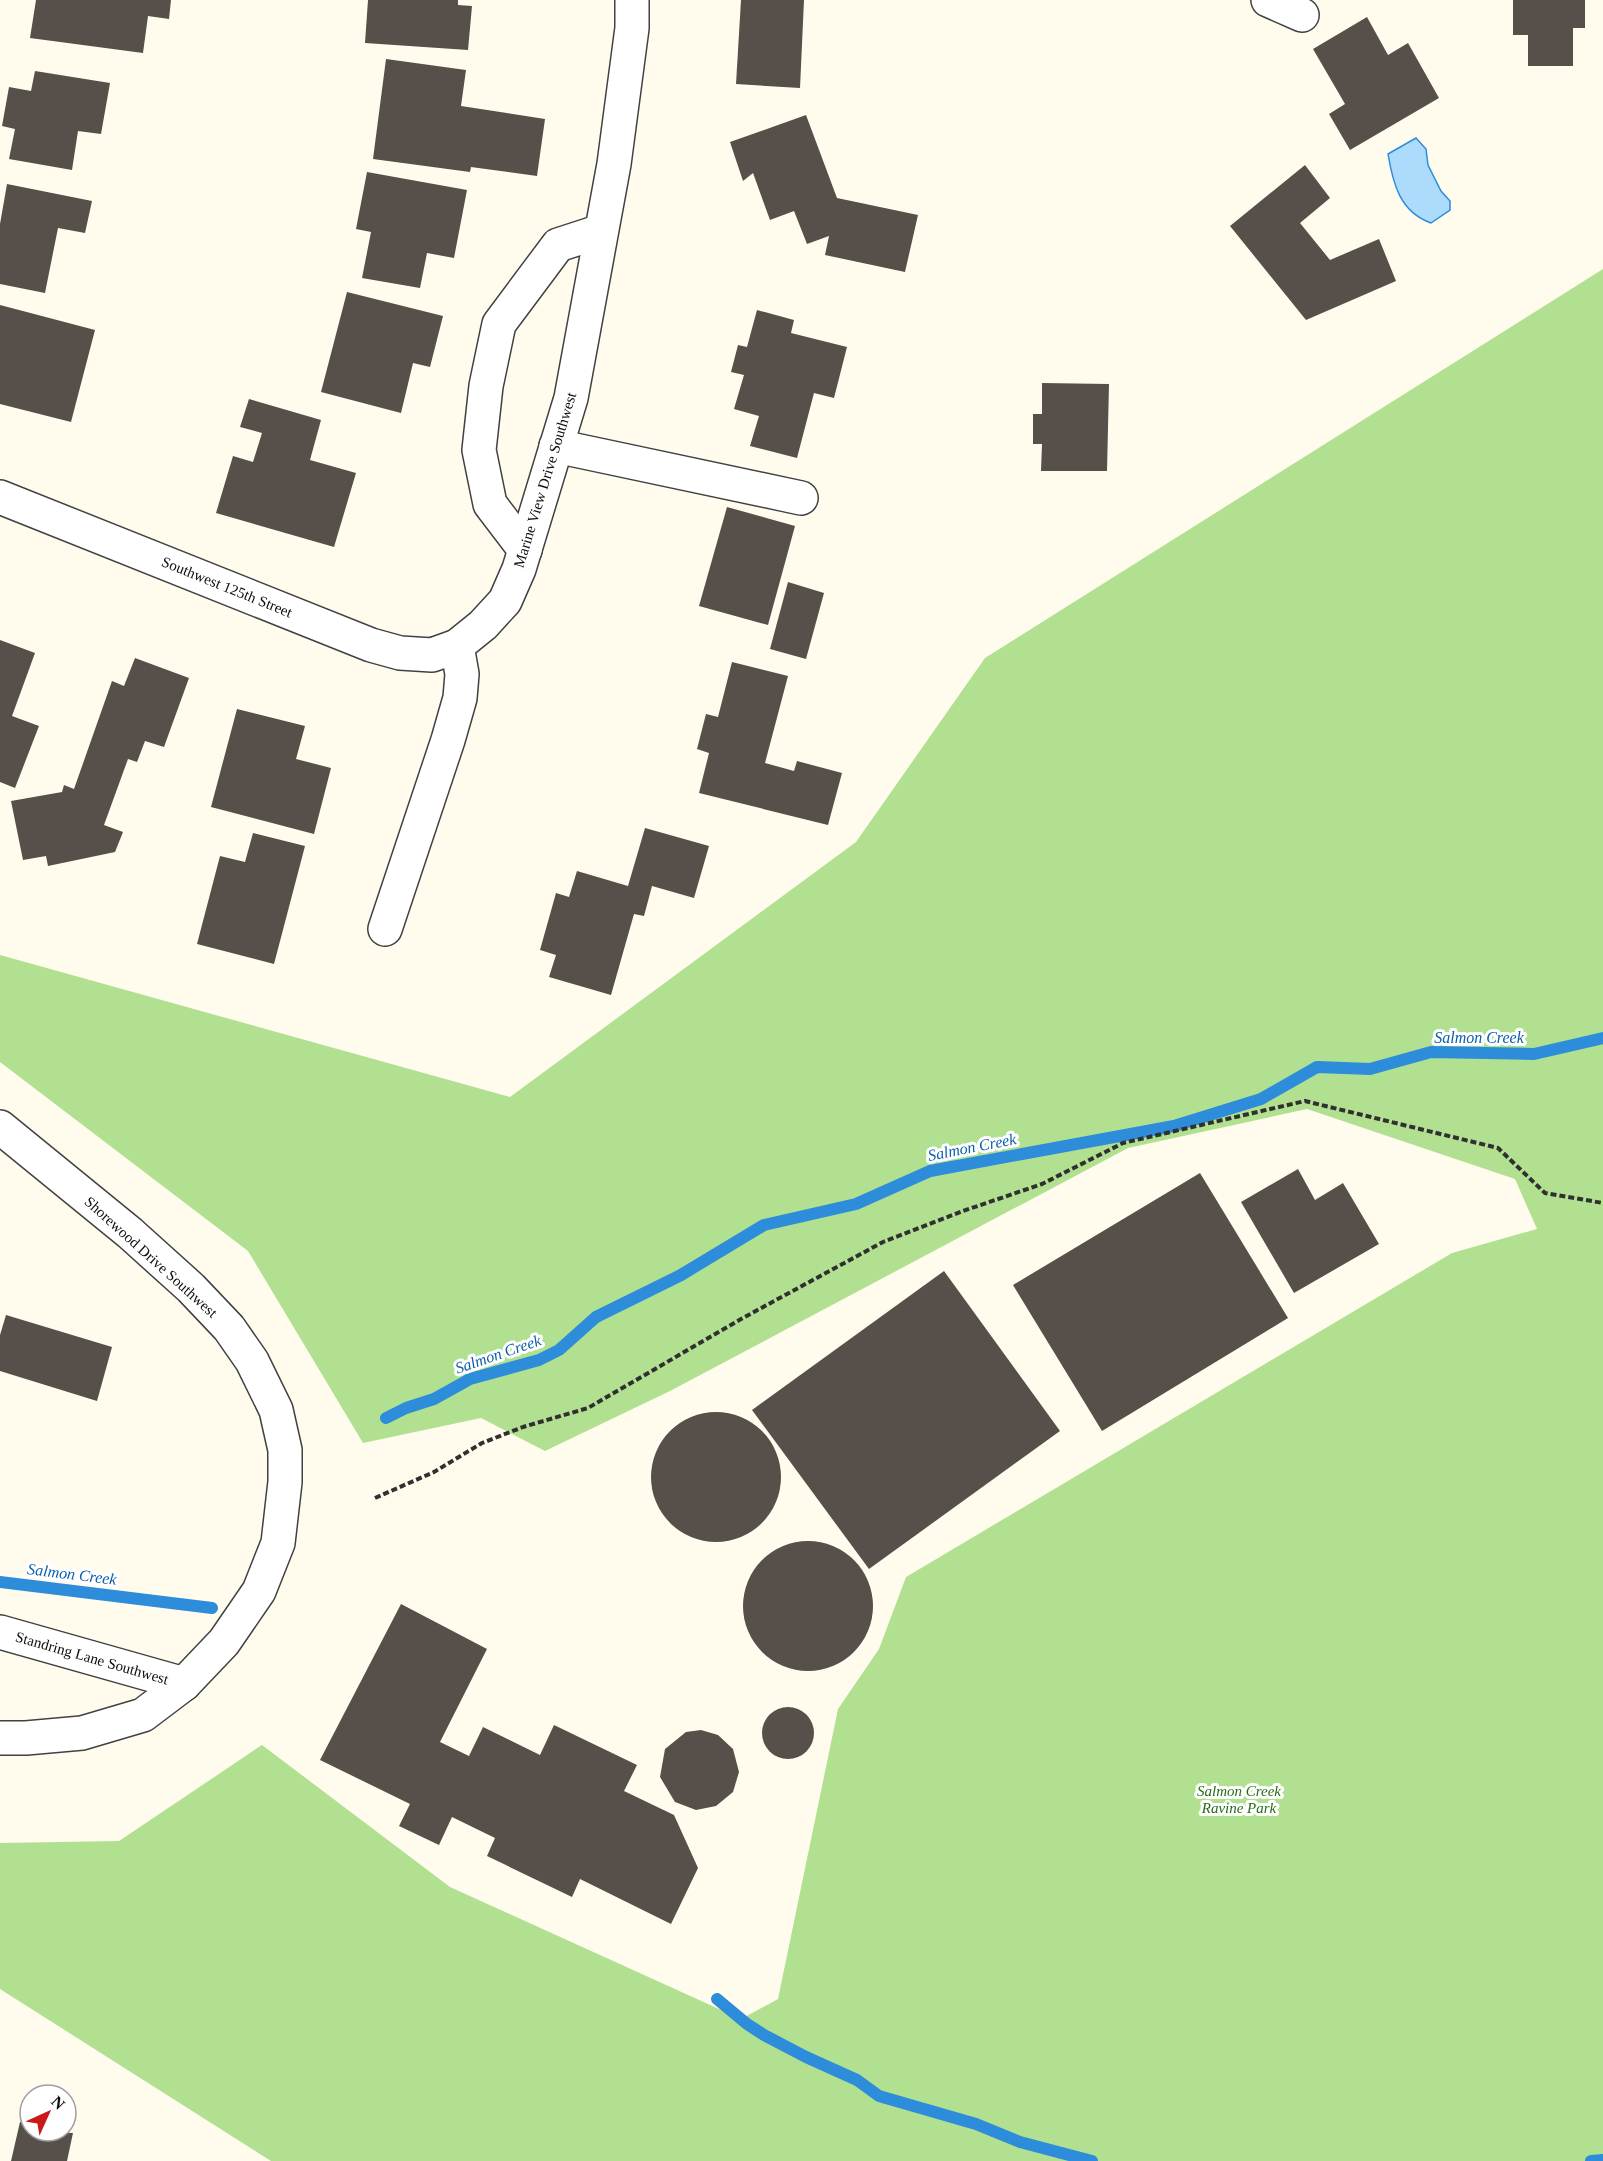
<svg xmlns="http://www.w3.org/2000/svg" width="1603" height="2161" font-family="Georgia,serif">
  <rect width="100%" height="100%" fill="#fffcee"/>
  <!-- forest -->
  <path fill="#b1e091" d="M1603 269V2161H271L0 1989V1843L119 1841 262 1745 450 1887 741 2019 778 1999 838 1709 879 1649 906 1577 1452 1253 1537 1229 1515 1179 1307 1109 1128 1148 670 1391 545 1451 481 1418 363 1443 248 1251 0 1062V955L510 1097 856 842 985 658Z"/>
  <!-- water -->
  <path fill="#addbfc" stroke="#2d8dda" stroke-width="1.5" d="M1416 138 1426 149 1428 165 1441 191 1450 201V210L1431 223C1400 212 1393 184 1388 154Z"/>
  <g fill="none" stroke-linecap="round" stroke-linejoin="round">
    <!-- stream -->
    <g stroke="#2d8dda" stroke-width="12">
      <path d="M386 1418 406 1408 434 1399 470 1379 539 1360 559 1350 596 1317 681 1275 764 1225 856 1204 930 1171 1174 1126 1261 1099 1317 1067 1370 1069 1431 1052 1534 1054 1603 1038"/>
      <path d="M0 1582 212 1608"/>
      <path d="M717 1999 747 2024 764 2035 806 2057 857 2080 879 2096 976 2124 1020 2142 1092 2161"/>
      <path d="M1591 2161 1603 2160"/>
    </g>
  </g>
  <!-- building -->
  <g fill="#574f49">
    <path d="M36 0H171L169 19 148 16 143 53 30 38Z"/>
    <path d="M368 0H458V5L472 6 468 50 365 43Z"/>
    <path d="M741 0H804L800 88 736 84Z"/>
    <path d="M1513 0H1585V28H1573V66H1528V35H1513Z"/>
    <path d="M1367 17 1388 55 1408 43 1439 98 1350 150 1329 114 1345 104 1313 49Z"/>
    <path d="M386 59 466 70 461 106 545 119 537 176 471 167 470 172 373 159Z"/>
    <path d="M35 71 110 83 101 134 78 131 72 170 9 159 15 129 2 126 9 87 31 91Z"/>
    <path d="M806 115 837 198 918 215 905 272 825 255 829 236 807 244 794 211 770 220 753 173 743 181 730 142Z"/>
    <path d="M1305 165 1330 198 1300 223 1330 260 1379 239 1396 281 1306 320 1230 226Z"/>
    <path d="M367 172 467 190 454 258 427 253 420 288 362 278 371 232 356 229Z"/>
    <path d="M7 184 92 201 85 233 58 228 45 293 0 284V224Z"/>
    <path d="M347 292 443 316 430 367 413 363 401 413 321 392Z"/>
    <path d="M0 305 95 330 71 422 0 404Z"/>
    <path d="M757 310 794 320 791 333 847 347 834 398 814 393 797 458 750 446 759 416 734 409 744 375 731 372 738 345 747 347Z"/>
    <path d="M1042 383 1109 384 1107 471H1041L1042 444H1033V414H1042Z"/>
    <path d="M249 399 321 420 310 460 356 473 334 547 216 513 233 456 253 462 262 433 240 427Z"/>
    <path d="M727 507 795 526 768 625 699 606Z"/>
    <path d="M788 582 824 593 806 659 770 649Z"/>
    <path d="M0 640 35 653 12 716 39 726 15 788 0 782Z"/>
    <path d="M135 658 189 678 164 747 145 741 137 762 128 759 104 825 123 832 115 852 48 866 46 856 23 860 11 801 62 792 64 785 74 789 112 681 124 686Z"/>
    <path d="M732 662 788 676 765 763 794 771 797 761 842 773 828 825 699 793 709 753 697 749 706 714 718 717Z"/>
    <path d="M237 709 305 726 296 759 331 768 314 834 211 807Z"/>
    <path d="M645 828 709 846 694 898 652 886 644 916 634 914 611 995 549 977 556 955 540 950 556 893 569 897 577 871 628 886Z"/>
    <path d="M253 833 305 846 274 964 197 944 220 856 245 862Z"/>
    <path d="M1298 1169 1315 1200 1343 1183 1379 1244 1294 1293 1241 1202Z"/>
    <path d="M1200 1173 1288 1318 1102 1431 1013 1285Z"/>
    <path d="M944 1271 1060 1431 869 1569 752 1410Z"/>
    <path d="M6 1315 112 1347 97 1401 0 1371V1335Z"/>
    <circle cx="716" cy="1477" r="65"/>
    <circle cx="808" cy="1606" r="65"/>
    <path d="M401 1604 487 1649 440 1742 469 1756 483 1727 540 1755 554 1725 637 1765 624 1791 674 1815 698 1868 671 1924 580 1879 572 1897 487 1856 495 1838 452 1817 439 1845 399 1826 410 1804 320 1760Z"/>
    <circle cx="788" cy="1733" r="26"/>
    <path d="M701 1730 718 1735 733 1749 739 1772 733 1792 716 1806 696 1810 675 1802 660 1777 665 1749 686 1732Z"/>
    <path d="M20 2122 30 2124V2131L73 2133 67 2161H11Z"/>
  </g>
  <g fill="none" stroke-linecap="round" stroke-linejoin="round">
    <defs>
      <g id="minor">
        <path d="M1268 0 1302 15"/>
        <path d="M556 446 801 498"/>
        <path d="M0 497 371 645 400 653 432 655 457 646 483 625 505 601 519 569 571 398 614 164 632 28V0"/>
        <path d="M525 550 490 504 479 450 486 386 499 324 558 245 601 231"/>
        <path d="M385 929 448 740 460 698 462 674 457 646"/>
        <path d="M0 1127 130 1233 191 1288 229 1328 252 1361 276 1410 285 1450V1482L278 1543 259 1591 224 1642 184 1684 143 1715 82 1733 26 1738H0"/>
        <path d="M0 1632 184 1684"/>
      </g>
    </defs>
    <!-- minor casing -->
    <use href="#minor" stroke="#414141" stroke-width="36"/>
    <!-- path -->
    <path stroke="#303030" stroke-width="4" stroke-dasharray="6 3" stroke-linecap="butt" d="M375 1498 434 1472 482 1443 523 1427 588 1408 741 1319 883 1242 963 1211 1042 1184 1123 1143 1305 1101 1498 1148 1545 1193 1603 1203"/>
    <!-- minor -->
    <use href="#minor" stroke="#fff" stroke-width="33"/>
  </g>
  <g text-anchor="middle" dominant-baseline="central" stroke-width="6" stroke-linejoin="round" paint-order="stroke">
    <!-- street labels -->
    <g font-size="15" fill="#0e0e0e" stroke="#fff">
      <text transform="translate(545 480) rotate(-73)">Marine View Drive Southwest</text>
      <text transform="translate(227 587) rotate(22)">Southwest 125th Street</text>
      <text transform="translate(151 1257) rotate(42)">Shorewood Drive Southwest</text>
      <text transform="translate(92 1658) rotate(16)">Standring Lane Southwest</text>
    </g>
    <!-- park labels -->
    <g font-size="15" font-style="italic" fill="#256c17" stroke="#fff">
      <text x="1239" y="1791">Salmon Creek<tspan x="1239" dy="17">Ravine Park</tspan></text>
    </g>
    <!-- water labels -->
    <g font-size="16" font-style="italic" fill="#0b5eab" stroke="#fff">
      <text x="1479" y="1037">Salmon Creek</text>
      <text transform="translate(972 1147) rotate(-11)">Salmon Creek</text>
      <text transform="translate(498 1354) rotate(-19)">Salmon Creek</text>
      <text transform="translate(72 1574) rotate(7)">Salmon Creek</text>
    </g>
  </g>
  <!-- north arrow -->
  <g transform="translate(48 2113) rotate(45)"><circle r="28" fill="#ffffff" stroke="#9f9f9f" stroke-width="1.5"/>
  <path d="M0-4.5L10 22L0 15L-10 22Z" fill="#cb1819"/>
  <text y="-9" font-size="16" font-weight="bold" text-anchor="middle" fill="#0e0e0e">N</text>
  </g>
</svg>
